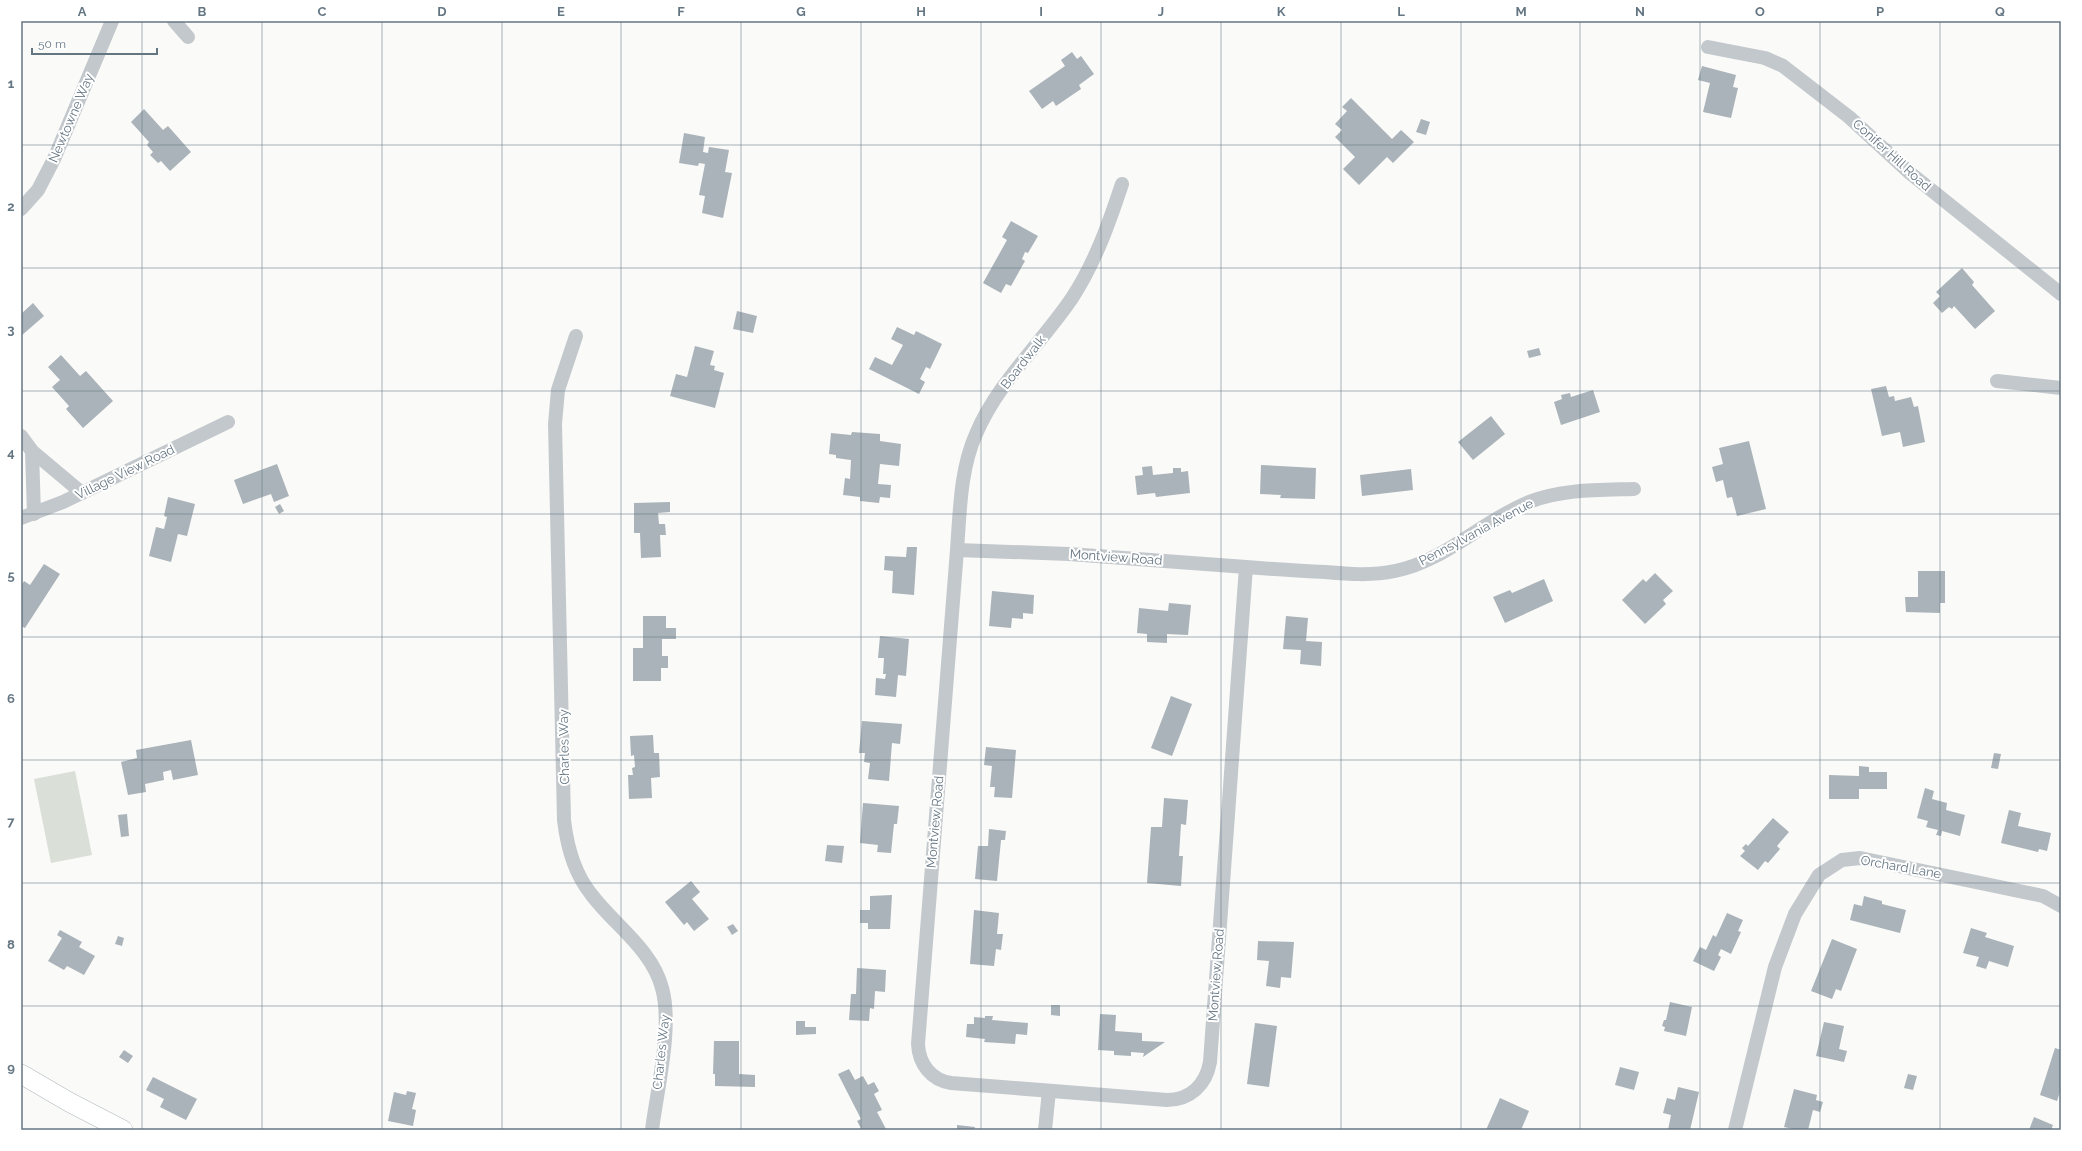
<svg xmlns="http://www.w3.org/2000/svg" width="2082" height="1151" font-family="Raleway,sans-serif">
  <rect width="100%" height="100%" fill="#fafaf8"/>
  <!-- green -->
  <path fill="#dadfd7" d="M75 771 92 855 51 863 34 779Z"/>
  <!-- building -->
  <g fill="#aab3b9">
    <path d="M1072 52 1077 59 1081 56 1094 74 1079 85 1081 89 1056 106 1053 101 1042 109 1029 91 1065 66 1061 60Z"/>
    <path d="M1702 66 1736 75 1733 87 1738 88 1731 118 1703 112 1710 83 1698 80Z"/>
    <path d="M1351 98 1392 139 1401 130 1414 142 1393 163 1387 157 1359 185 1343 169 1355 157 1335 137 1342 130 1335 124 1347 111 1342 107Z"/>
    <path d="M144 109 163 130 168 126 191 152 170 171 161 161 158 163 150 155 153 152 147 145 149 142 131 122Z"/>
    <path d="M1421 119 1430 122 1426 135 1416 132Z"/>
    <path d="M684 133 705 137 703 152 708 153 709 147 729 150 725 172 732 173 723 218 702 213 705 196 699 195 705 164 699 163 698 166 679 163Z"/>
    <path d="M1011 221 1038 236 1028 253 1025 252 1022 259 1025 261 1011 286 1006 284 1001 293 983 283 1007 240 1002 237Z"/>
    <path d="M1962 268 1974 282 1972 285 1995 311 1975 329 1954 306 1952 309 1949 307 1942 313 1933 303 1940 296 1936 292Z"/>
    <path d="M33 303 44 316 21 336V314Z"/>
    <path d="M737 311 757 316 753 333 733 329Z"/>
    <path d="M897 327 914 335 916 331 942 344 930 369 926 367 920 379 925 382 919 394 869 369 875 357 892 365 903 345 891 339Z"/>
    <path d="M695 346 714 351 710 365 715 366 714 370 724 373 715 408 670 396 676 374 687 377Z"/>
    <path d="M1539 348 1541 355 1529 358 1527 351Z"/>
    <path d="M61 355 80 376 86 371 113 401 83 428 66 409 69 406 52 387 60 380 48 367Z"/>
    <path d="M1886 386 1889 397 1894 396 1895 401 1911 397 1914 407 1918 406 1925 442 1903 447 1900 432 1882 436 1871 389Z"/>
    <path d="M1593 390 1600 412 1561 425 1554 402 1562 399 1561 395 1570 393 1571 397Z"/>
    <path d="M1491 416 1505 434 1473 460 1458 442Z"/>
    <path d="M852 432 880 434V441L901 444 899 466 880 464 878 484 891 485 890 498 880 497 879 503 860 501V497L843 495 845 478 850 479 851 460 836 458V455L829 454 831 433 851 435Z"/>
    <path d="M1749 441 1766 509 1737 516 1732 497 1727 498 1723 480 1716 482 1712 467 1723 464 1719 448Z"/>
    <path d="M277 464 289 496 274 502 271 494 243 504 234 480Z"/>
    <path d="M1261 465 1316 468 1315 499 1280 498 1281 495 1260 494Z"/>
    <path d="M1152 466 1153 475 1173 473V468H1181V472L1188 471 1190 493 1156 497 1155 493 1137 495 1135 476 1143 475 1142 467Z"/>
    <path d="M1411 469 1413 490 1362 496 1360 475Z"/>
    <path d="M168 497 195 504 187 536 178 534 171 562 149 556 156 527 164 529 167 517 164 516Z"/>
    <path d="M670 502V512L658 513 659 524H665L666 535H660L661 557 641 558 640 533H634V503Z"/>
    <path d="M280 504 284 511 279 514 275 507Z"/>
    <path d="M907 547H917L914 595 892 593 893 571 884 570 885 556 906 557Z"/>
    <path d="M44 564 60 574 25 628 21 626V586L24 581 30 585Z"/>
    <path d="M1918 571H1945V603H1940V613L1906 612 1905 597H1918Z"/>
    <path d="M1655 573 1673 591 1663 600 1666 604 1645 624 1622 600 1643 579 1646 582Z"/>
    <path d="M1544 579 1553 601 1505 623 1493 597 1510 590 1512 593Z"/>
    <path d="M992 591 1034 595 1033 614 1023 613V619L1012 618 1011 628 989 626Z"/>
    <path d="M1169 603 1191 605 1188 635 1167 634V643L1147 642V634L1137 633 1139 608 1168 611Z"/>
    <path d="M643 616H666V628H676V639H662V656H668V668H661V681H633V648H643Z"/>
    <path d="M1286 616 1308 618 1306 641 1322 642 1321 666 1300 664 1301 650 1283 649Z"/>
    <path d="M880 636 909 639 906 676 898 675 896 697 875 695 876 678 885 679 886 674H883L884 658H878Z"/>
    <path d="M1171 696 1192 704 1172 756 1151 748Z"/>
    <path d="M862 721 902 724 900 744 892 743 889 781 868 779 870 763 864 762 865 753H859Z"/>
    <path d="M653 735 654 753H659L660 777 651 778 652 798 629 799 628 775H633L632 768 635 767 634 755 631 756 630 736Z"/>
    <path d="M191 740 198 775 173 780 171 770 163 772 164 780 145 784 146 792 128 795 121 762 137 758 136 750Z"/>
    <path d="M986 747 1016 750 1012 798 994 797 995 787H990L992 766 984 765Z"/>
    <path d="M1994 753 2001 754 1998 769 1991 768Z"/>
    <path d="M1859 766 1869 767V772H1887V789H1859V799H1829V775L1859 776Z"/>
    <path d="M1925 788 1934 791 1932 799 1947 803 1946 810 1965 815 1960 836 1942 831 1941 836 1936 835 1938 830 1926 827 1928 821 1917 818Z"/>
    <path d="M1164 798 1188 800 1186 825 1181 824 1179 856H1183L1181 886 1147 883 1151 827H1162Z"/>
    <path d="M863 803 899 806 897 824H894L891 853 877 852 878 845 860 843Z"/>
    <path d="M2009 810 2021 813 2018 826 2051 833 2047 851 2039 849 2038 852 2001 843Z"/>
    <path d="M127 814 129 836 121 837 118 815Z"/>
    <path d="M1773 818 1789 832 1777 846 1780 849 1768 863 1765 861 1758 870 1740 856 1745 851 1742 848 1746 844 1748 846Z"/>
    <path d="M989 829 1006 831 1005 840H1001L997 881 975 879 978 846H988Z"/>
    <path d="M827 845 844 846 842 863 825 861Z"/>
    <path d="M691 881 700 892 692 899 709 919 694 931 687 922 684 925 665 902Z"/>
    <path d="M892 895 890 929H868V923H860V910H870V896Z"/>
    <path d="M1864 896 1882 901V904L1906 910 1900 933 1850 920 1854 904 1862 906Z"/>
    <path d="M974 910 999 913 997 934H1003L1001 950 996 949 994 966 970 964Z"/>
    <path d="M1727 913 1743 920 1738 931 1741 932 1731 954 1721 949 1718 955 1721 957 1714 971 1693 961 1700 947 1706 950 1713 935 1716 937Z"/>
    <path d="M733 924 738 931 732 935 727 927Z"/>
    <path d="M1971 928 1987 933 1985 937 2014 946 2008 967 1989 961 1986 969 1976 966 1979 957 1963 953Z"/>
    <path d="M60 930 82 942 79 947 95 956 84 975 67 966 64 970 48 961 62 938 57 935Z"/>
    <path d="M118 936 124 938 122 946 115 944Z"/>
    <path d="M1832 939 1857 949 1841 991 1836 989 1832 999 1811 991Z"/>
    <path d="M1258 941 1294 942 1291 978 1281 977 1280 988 1266 986 1269 961 1257 960Z"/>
    <path d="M857 968 886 970 885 992 875 991 874 1009 870 1008 869 1021 849 1020 851 994H856Z"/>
    <path d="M1670 1002 1692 1007 1686 1036 1664 1031 1665 1027 1662 1026 1664 1020H1666Z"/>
    <path d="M1051 1005H1060V1016L1051 1015Z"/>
    <path d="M1100 1014 1116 1015 1115 1031 1142 1033V1041L1165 1042 1143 1057 1144 1053 1131 1052V1056L1114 1055V1051L1098 1050Z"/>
    <path d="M985 1016H993L992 1020 1028 1023 1027 1035 1016 1034 1015 1044 984 1042 985 1039 966 1037 967 1024H974V1017L985 1018Z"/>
    <path d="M796 1021H805V1027H816V1034L796 1035Z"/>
    <path d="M1824 1022 1844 1026 1839 1049 1847 1051 1844 1062 1816 1056Z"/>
    <path d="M1255 1023 1277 1026 1269 1087 1247 1084Z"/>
    <path d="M714 1041H739V1074L755 1075V1087L715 1086V1074H713Z"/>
    <path d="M2055 1048 2061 1050V1089L2057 1101 2040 1095Z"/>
    <path d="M124 1050 133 1056 128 1063 119 1057Z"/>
    <path d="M1620 1067 1639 1072 1634 1090 1615 1085Z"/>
    <path d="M849 1069 855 1080 863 1076 868 1085 874 1082 879 1091 874 1094 882 1110 877 1112 886 1129 862 1130 857 1121 861 1119 838 1074Z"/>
    <path d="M1908 1074 1917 1076 1913 1090 1904 1088Z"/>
    <path d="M153 1077 197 1099 186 1120 160 1107 164 1099 146 1090Z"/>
    <path d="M1678 1087 1699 1092 1690 1130H1668L1671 1115 1663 1113 1667 1098 1675 1100Z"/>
    <path d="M1794 1089 1817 1095 1816 1100 1823 1102 1820 1112 1813 1110 1808 1130H1797L1784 1127Z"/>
    <path d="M407 1091 416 1093 412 1109 416 1110 413 1126 388 1121 394 1092 406 1095Z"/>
    <path d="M1500 1098 1529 1111 1521 1130H1486Z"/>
    <path d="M2034 1117 2053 1125 2051 1130H2029Z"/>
    <path d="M957 1125 975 1127 974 1130H957Z"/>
  </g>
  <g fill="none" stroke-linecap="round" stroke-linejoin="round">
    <defs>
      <path id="secondary" d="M21 1074 69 1102 123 1130"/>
    </defs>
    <!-- secondary casing -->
    <use href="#secondary" stroke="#b3babf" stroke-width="20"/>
    <!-- street -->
    <g stroke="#c3c8cc" stroke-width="14">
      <path d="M174 21 188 37"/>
      <path d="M1708 47 1765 58 1783 66 1849 117 1910 173 2061 294"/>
      <path d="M21 209 38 190 54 159 112 21"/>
      <path d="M576 336 558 390 555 424 564 820C567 846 575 874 591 894 614 925 652 949 662 988 673 1027 657 1089 652 1130"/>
      <path d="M1997 381 2061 388"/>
      <path d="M21 436 32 451 82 493"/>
      <path d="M32 451 34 514"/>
      <path d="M21 518 63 502 228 422"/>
      <path d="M957 550 1069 554 1246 567 1210 1062C1206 1085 1190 1100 1167 1100L951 1083C931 1080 919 1064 918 1044Z"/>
      <path d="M957 550C960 511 960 470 976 434 998 382 1041 344 1072 298 1095 263 1109 223 1122 184"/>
      <path d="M1246 567C1272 569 1299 571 1325 572 1348 574 1371 576 1395 571 1445 561 1482 521 1529 502 1562 489 1599 490 1634 489"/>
      <path d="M1045 1130 1049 1091"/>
      <path d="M1735 1130 1775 967 1795 914 1819 875 1842 860 1860 858 2043 896 2061 906"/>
    </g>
    <!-- secondary -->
    <use href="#secondary" stroke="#fff" stroke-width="19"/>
  </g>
  <!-- grid -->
  <path fill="none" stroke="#657683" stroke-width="1" stroke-opacity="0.55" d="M142 21V1130M262 21V1130M382 21V1130M502 21V1130M621 21V1130M741 21V1130M861 21V1130M981 21V1130M1101 21V1130M1221 21V1130M1341 21V1130M1461 21V1130M1580 21V1130M1700 21V1130M1820 21V1130M1940 21V1130M21 145H2061M21 268H2061M21 391H2061M21 514H2061M21 637H2061M21 760H2061M21 883H2061M21 1006H2061"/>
  <g text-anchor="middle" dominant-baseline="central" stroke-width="4" stroke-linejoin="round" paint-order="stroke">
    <!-- street labels -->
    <g font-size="13" fill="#657683" stroke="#fff">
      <text transform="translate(71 118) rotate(-67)">Newtowne Way</text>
      <text transform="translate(1892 155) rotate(42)">Conifer Hill Road</text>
      <text transform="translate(1023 362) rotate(-52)">Boardwalk</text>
      <text transform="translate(125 472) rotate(-26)">Village View Road</text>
      <text transform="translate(1476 532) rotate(-28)">Pennsylvania Avenue</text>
      <text transform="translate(1116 557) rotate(4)">Montview Road</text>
      <text transform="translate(564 747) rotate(-91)">Charles Way</text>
      <text transform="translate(935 822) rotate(-85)">Montview Road</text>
      <text transform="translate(1901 867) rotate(10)">Orchard Lane</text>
      <text transform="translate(1216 975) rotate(-86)">Montview Road</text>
      <text transform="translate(661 1052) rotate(-84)">Charles Way</text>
    </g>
  </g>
  <!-- border -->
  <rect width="2082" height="1151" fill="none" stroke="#ffffff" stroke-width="44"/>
  <!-- scale -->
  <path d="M32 48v6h125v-6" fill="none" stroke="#657683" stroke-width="2"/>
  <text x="38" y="48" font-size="12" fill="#657683" stroke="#ffffff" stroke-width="3" paint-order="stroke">50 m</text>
  <rect x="22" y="22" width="2038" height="1107" fill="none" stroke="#657683" stroke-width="1.5"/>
  <g font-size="13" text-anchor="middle" font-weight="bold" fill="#657683">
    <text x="82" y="16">A</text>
    <text x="202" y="16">B</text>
    <text x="322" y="16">C</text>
    <text x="442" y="16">D</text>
    <text x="561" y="16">E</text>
    <text x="681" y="16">F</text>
    <text x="801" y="16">G</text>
    <text x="921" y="16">H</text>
    <text x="1041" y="16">I</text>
    <text x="1161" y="16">J</text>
    <text x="1281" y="16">K</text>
    <text x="1401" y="16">L</text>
    <text x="1521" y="16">M</text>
    <text x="1640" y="16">N</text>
    <text x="1760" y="16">O</text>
    <text x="1880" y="16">P</text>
    <text x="2000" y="16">Q</text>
    <text x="11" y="88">1</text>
    <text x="11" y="211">2</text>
    <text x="11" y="334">3</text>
    <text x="11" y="457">4</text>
    <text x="11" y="580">5</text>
    <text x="11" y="703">6</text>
    <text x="11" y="826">7</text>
    <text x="11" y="949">8</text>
    <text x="11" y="1072">9</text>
  </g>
</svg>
